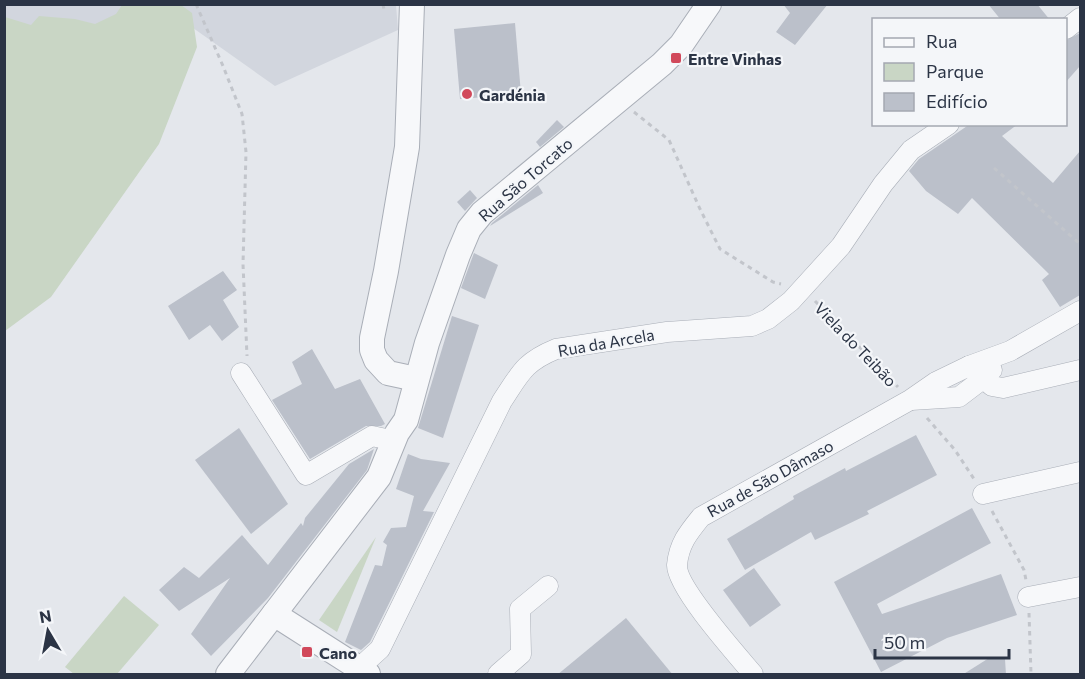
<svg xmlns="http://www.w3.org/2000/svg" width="1085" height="679" font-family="Commissioner,sans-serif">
  <rect width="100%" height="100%" fill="#e4e7ec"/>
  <!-- built -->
  <path fill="#d2d6de" d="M5 5H396L398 30 275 86 186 23 5 81Z"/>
  <!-- green -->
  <g fill="#c9d6c5">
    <path d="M122 5H181L192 13 197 47 159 144 51 297 5 331V17L31 25 39 16 75 19 95 24 116 14Z"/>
    <path d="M376 537 337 632 319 620Z"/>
    <path d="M124 596 159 625 117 674H74L65 667Z"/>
  </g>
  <!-- building -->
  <g fill="#bbc0ca">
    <path d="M783 4H828L795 45 776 32 790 13Z"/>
    <path d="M988 4H1037L1050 20H1001Z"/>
    <path d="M515 23 521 94 460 99 454 29Z"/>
    <path d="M1080 33V66L1065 83V41Z"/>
    <path d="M557 120 564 127 540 147 536 142Z"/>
    <path d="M970 124H1018L1002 136 1053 183 1080 151V295L1060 307 1042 280 1049 274 972 198 958 214 926 191 909 171 919 159Z"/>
    <path d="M538 185 543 193 490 226 492 223Z"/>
    <path d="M470 190 477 198 465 211 457 202Z"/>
    <path d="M474 253 498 265 485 299 461 288Z"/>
    <path d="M223 271 237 290 223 300 239 327 222 341 210 325 189 340 168 306Z"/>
    <path d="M452 316 479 325 443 438 418 428Z"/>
    <path d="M312 349 335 389 360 379 385 424 381 426H366L310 459 272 400 302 384 292 362Z"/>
    <path d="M239 428 288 504 251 534 195 460Z"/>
    <path d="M916 435 937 475 867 511 869 514 815 540 811 532 745 570 727 539 794 499 793 496 845 468 846 471Z"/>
    <path d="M374 449 367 470 268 598 211 656 191 634 230 578 179 611 159 590 184 567 199 578 242 535 268 565 301 523 303 526 305 518 349 464Z"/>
    <path d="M408 454 421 459 450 463 423 511 434 512 370 642 361 650 345 642 375 565 382 566 387 545 383 542 391 528 406 527 414 496 396 489Z"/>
    <path d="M972 508 991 543 877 604 882 614 1001 574 1017 615 947 638 881 672 834 582Z"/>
    <path d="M754 568 781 605 750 627 723 590Z"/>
    <path d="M626 618 673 675H557Z"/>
    <path d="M989 658 1005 659 1006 675H962Z"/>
  </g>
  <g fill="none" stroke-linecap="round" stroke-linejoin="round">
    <defs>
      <g id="minor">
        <path d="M1066 29 1080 18"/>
        <path d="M969 366 992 386 1003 388 1080 370"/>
        <path d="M241 373 306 475 372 436 395 441"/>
        <path d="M911 400 959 397 984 378 992 370"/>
        <path d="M983 494 1080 472"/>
        <path d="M1028 597 1080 587"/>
        <path d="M356 674 358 669 380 649 502 401C520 374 524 362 556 349L667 332 752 326 768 319 791 301 841 246 883 184 911 150 949 124"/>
        <path d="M498 674 521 654 520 609 548 586"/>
        <path d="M753 674C737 655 676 587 677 565 679 544 688 533 701 517L910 400 936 382 969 366 1010 351 1080 311"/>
      </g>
      <g id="tertiary">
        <path d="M412 4 407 147 386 271 372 338V350L376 360 388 373 416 379"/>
        <path d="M274 614 368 674"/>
        <path d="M228 674 379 477 397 433 406 420 427 343 458 255 469 229 482 213 662 64 681 45 709 4"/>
      </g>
    </defs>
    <!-- minor casing -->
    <use href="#minor" stroke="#a9aeb7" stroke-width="21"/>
    <!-- tertiary casing -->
    <use href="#tertiary" stroke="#a9aeb7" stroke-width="26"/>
    <!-- path -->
    <g stroke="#c2c5cb" stroke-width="3" stroke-dasharray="4.5 4.5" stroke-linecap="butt">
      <path d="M196 4 223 66 242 114 246 152 243 264 247 356"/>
      <path d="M383 4 384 10"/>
      <path d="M634 112 669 140 700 209 720 249 773 282 781 284"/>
      <path d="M994 168 1080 244"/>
      <path d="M815 301 898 387"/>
      <path d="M927 418 955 450 974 479"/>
      <path d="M992 511 1024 570 1026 580"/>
      <path d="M1029 613 1031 674"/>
    </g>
    <!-- minor -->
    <use href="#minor" stroke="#f7f8fa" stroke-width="20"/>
    <!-- tertiary -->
    <use href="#tertiary" stroke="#f7f8fa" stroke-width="24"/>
  </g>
  <!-- markers -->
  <g fill="#d1495b" stroke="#f4f6f9" stroke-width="2">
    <rect x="670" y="52" width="12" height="12" rx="3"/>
    <circle cx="467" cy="94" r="6"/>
    <rect x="301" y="646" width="12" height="12" rx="3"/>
  </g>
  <g text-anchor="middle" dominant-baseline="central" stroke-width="4.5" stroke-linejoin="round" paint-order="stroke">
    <!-- poi labels -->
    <g font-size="16" font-weight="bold" fill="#2b3445" stroke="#f4f6f9" text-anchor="start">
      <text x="688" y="58">Entre Vinhas</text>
      <text x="479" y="94">Gardénia</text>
      <text x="319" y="652">Cano</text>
    </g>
    <!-- street labels -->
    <g font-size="16" fill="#2b3445" stroke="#f4f6f9">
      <text transform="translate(525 179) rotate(-41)">Rua São Torcato</text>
      <text transform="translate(606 342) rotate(-10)">Rua da Arcela</text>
      <text transform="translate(856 344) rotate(46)">Viela do Teibão</text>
      <text transform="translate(770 478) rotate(-29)">Rua de São Dâmaso</text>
    </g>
  </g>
  <!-- border -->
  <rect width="1085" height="679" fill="none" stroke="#2b3445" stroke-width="12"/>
  <!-- legend -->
  <rect x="872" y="18" width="195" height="108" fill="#f4f6f9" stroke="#a4a8b1" stroke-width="1.5"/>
  <rect x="884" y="38" width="30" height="9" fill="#f7f8fa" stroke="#a4a8b1" stroke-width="1.5"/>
  <text x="926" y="48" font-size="18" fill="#2b3445">Rua</text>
  <rect x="884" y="63" width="30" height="18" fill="#c9d6c5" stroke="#a4a8b1" stroke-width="1.5"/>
  <text x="926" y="78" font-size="18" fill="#2b3445">Parque</text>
  <rect x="884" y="93" width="30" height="18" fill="#bbc0ca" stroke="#a4a8b1" stroke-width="1.5"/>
  <text x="926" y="108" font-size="18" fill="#2b3445">Edifício</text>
  <!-- north arrow -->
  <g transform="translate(48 631) rotate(350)" stroke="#f4f6f9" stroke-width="4.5" paint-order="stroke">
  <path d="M0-4.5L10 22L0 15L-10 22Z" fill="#2b3445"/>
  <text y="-9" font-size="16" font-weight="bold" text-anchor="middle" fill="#2b3445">N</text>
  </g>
  <!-- scale -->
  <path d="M875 649v9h134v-9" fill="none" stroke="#2b3445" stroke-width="3"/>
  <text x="884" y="649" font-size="18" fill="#2b3445" stroke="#f4f6f9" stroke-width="4.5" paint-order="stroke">50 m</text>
</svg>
